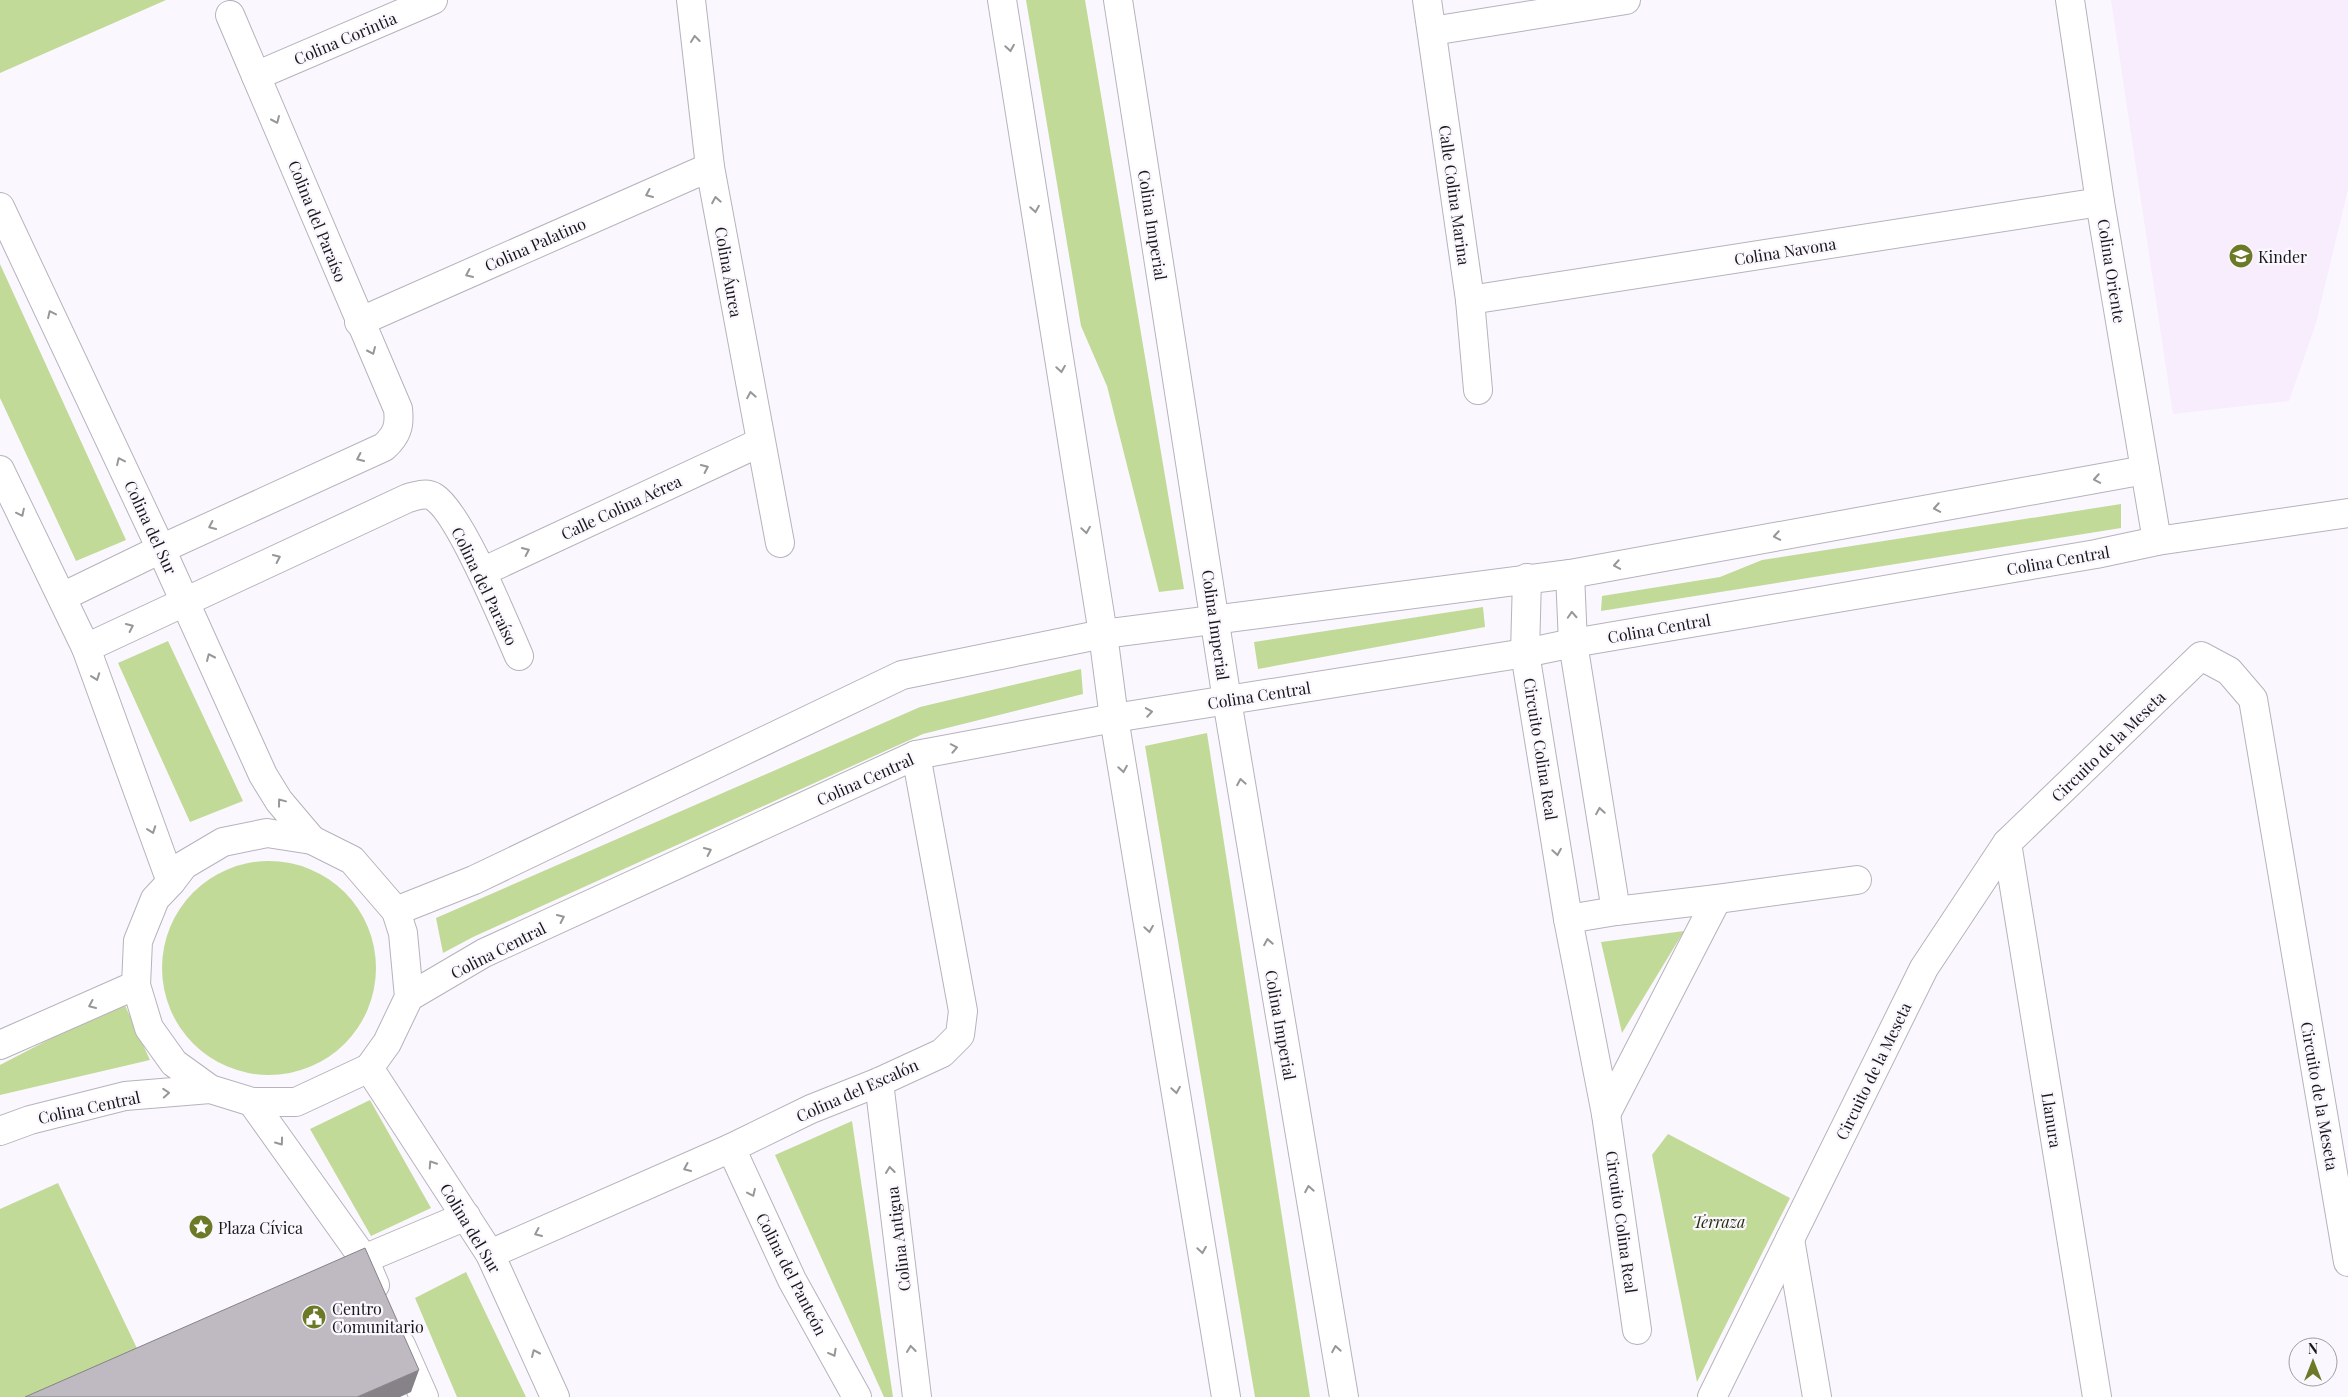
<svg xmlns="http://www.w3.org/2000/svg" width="2348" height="1397" font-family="'Playfair Display',serif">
  <rect width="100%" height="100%" fill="#fbf7fe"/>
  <!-- built -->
  <path fill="#f7edfd" d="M2111 0H2348V189L2316 323 2289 401 2173 414Z"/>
  <!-- green -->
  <g fill="#c2da98">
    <path d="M0 0H166L0 73Z"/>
    <path d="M1026 0H1085L1184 589 1159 592 1107 386 1081 326Z"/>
    <path d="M0 264 126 540 76 561 0 398Z"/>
    <path d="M2121 504V528L1601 611 1602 596 1720 577 1762 560Z"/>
    <path d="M1483 607 1485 627 1258 669 1254 642Z"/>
    <path d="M168 641 243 801 190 822 118 663Z"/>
    <path d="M1081 669 1083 694 923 734 473 937 443 953 436 918 920 707Z"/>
    <path d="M1207 733 1310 1397H1255L1145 746Z"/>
    <circle cx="269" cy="968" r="107"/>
    <path d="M1684 931 1622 1033 1601 942Z"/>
    <path d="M123 1001 150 1060 0 1095V1065Z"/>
    <path d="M370 1100 431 1208 371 1236 310 1129Z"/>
    <path d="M852 1121 893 1397H884L775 1155Z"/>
    <path d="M1668 1134 1790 1198 1697 1382 1652 1155Z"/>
    <path d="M58 1183 144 1363 66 1397H0V1209Z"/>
    <path d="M466 1272 526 1397H457L415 1298Z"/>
  </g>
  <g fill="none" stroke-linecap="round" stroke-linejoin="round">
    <defs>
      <g id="street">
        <path d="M691 0 710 167 780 543"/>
        <path d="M1002 0 1103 634 1114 718 1226 1397"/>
        <path d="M1118 0 1227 700 1344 1397"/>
        <path d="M1427 0 1470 300 1478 390"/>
        <path d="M2070 0 2100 202 2157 541"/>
        <path d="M1432 31 1626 0"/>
        <path d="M256 76 433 0"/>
        <path d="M0 207 161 549 263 775 279 801 312 840"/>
        <path d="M1470 300 2100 202"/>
        <path d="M359 322 710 167"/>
        <path d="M0 470 86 648 171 882"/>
        <path d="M482 572 759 443"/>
        <path d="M1570 574 1573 643 1616 911"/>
        <path d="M1527 578 1525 653 1568 919 1606 1114 1637 1330"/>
        <path d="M62 597 161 549 384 447C397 435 400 426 398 409L230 15"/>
        <path d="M86 648 408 498C416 496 426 492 434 497 460 513 505 624 519 656"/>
        <path d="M2007 843 2097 1397"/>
        <path d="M396 911 474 880 902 675 1103 634 1570 574 2145 470"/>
        <path d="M1568 919 1616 911 1717 899 1857 880"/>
        <path d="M409 997 484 953 916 755 1114 718 1525 653 1573 643 2096 554 2157 541 2348 513"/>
        <path d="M0 1045 136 985"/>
        <path d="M369 1068 490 1254 555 1397"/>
        <path d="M879 1082 917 1397"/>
        <path d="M252 1102 364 1259 375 1285"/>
        <path d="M1606 1114 1717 899"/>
        <path d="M0 1131 30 1120 125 1096 210 1089 252 1102H296L369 1068 387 1043 409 997 403 933 396 911 352 860 312 840 267 833 223 842 184 865 171 882 155 899 138 941 136 985 149 1028 174 1063 210 1089"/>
        <path d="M731 1148 792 1280 857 1397"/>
        <path d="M1790 1239 1817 1397"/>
        <path d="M490 1254 731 1148 811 1109 879 1082 942 1053 960 1035 963 1011 916 755"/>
        <path d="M364 1259 466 1216"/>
        <path d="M401 1345 424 1397"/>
        <path d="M1712 1397 1924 968 2007 843 2201 656 2229 671 2253 699 2348 1262"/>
      </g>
    </defs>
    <!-- street casing -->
    <use href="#street" stroke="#b7b2bb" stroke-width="30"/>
    <!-- street -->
    <use href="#street" stroke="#fff" stroke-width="28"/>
  </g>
  <!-- shaded-wall -->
  <path fill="#868288" d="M419 1370 411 1392 400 1397H357Z"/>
  <!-- building -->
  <path fill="#bfbac2" stroke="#868288" d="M365 1248 419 1370 357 1397H25Z"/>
  <!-- one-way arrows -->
  <defs><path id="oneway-chevron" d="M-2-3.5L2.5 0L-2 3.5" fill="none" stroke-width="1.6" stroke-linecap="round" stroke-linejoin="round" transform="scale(1.25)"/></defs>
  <g stroke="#989798">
    <use href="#oneway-chevron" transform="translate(695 39) rotate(-97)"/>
    <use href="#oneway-chevron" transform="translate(1010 48) rotate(81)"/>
    <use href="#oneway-chevron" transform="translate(276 120) rotate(66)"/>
    <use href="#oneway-chevron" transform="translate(649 194) rotate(156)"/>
    <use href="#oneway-chevron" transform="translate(716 200) rotate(-100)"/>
    <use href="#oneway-chevron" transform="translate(1035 209) rotate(81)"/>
    <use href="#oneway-chevron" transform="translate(469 274) rotate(156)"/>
    <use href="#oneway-chevron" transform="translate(51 314) rotate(-115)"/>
    <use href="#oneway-chevron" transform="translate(372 351) rotate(66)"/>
    <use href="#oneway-chevron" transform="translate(1061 369) rotate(81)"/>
    <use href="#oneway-chevron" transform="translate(751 395) rotate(-100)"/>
    <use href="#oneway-chevron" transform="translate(360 458) rotate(155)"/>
    <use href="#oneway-chevron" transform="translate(120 461) rotate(-115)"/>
    <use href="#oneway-chevron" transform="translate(705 468) rotate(-25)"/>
    <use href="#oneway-chevron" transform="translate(2097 479) rotate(170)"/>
    <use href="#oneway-chevron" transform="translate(1937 508) rotate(170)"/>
    <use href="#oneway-chevron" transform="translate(21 513) rotate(64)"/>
    <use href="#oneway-chevron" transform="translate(212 526) rotate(155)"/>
    <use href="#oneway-chevron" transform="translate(1086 530) rotate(81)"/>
    <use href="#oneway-chevron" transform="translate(1777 536) rotate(170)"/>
    <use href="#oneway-chevron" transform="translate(526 551) rotate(-25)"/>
    <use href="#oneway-chevron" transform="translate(277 558) rotate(-25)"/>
    <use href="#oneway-chevron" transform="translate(1617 565) rotate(170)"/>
    <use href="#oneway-chevron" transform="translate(1572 615) rotate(-93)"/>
    <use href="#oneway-chevron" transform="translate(130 627) rotate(-25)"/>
    <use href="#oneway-chevron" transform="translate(210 657) rotate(-114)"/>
    <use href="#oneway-chevron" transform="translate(96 677) rotate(70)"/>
    <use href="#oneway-chevron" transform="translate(1149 712) rotate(-9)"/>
    <use href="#oneway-chevron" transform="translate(954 748) rotate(-11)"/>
    <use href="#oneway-chevron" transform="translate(1123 769) rotate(81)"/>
    <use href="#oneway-chevron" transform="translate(1241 782) rotate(-100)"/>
    <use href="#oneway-chevron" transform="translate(281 802) rotate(-127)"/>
    <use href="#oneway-chevron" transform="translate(1600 811) rotate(-99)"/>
    <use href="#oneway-chevron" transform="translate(152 830) rotate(70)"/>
    <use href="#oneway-chevron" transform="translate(708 851) rotate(-25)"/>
    <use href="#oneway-chevron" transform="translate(1557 852) rotate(81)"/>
    <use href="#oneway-chevron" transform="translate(561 918) rotate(-25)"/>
    <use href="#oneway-chevron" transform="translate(1149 929) rotate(81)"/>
    <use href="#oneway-chevron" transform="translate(1268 942) rotate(-100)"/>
    <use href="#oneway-chevron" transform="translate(92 1005) rotate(156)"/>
    <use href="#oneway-chevron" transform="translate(1176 1090) rotate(81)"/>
    <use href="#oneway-chevron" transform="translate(166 1093) rotate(-4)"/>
    <use href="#oneway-chevron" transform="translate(280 1142) rotate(54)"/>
    <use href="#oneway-chevron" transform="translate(432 1164) rotate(-123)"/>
    <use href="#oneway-chevron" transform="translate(687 1168) rotate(156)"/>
    <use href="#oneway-chevron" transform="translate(890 1170) rotate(-97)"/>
    <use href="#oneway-chevron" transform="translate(1309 1189) rotate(-100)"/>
    <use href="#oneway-chevron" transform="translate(752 1193) rotate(65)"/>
    <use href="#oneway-chevron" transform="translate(538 1233) rotate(156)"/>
    <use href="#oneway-chevron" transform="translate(1202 1250) rotate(81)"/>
    <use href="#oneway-chevron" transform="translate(911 1349) rotate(-97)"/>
    <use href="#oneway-chevron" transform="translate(1336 1349) rotate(-100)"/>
    <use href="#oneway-chevron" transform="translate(535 1353) rotate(-114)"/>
    <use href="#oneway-chevron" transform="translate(833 1353) rotate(61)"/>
  </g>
  <!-- icons -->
  <defs>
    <symbol id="school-disc" viewBox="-11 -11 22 22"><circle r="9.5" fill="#6c7a28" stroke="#fbf7fe"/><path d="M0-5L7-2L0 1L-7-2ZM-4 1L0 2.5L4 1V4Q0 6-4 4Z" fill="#fff"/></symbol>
    <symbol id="sight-disc" viewBox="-11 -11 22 22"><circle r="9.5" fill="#6c7a28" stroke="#fbf7fe"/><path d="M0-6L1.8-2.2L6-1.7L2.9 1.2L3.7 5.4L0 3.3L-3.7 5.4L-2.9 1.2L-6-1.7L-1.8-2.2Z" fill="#fff"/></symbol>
    <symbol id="civic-disc" viewBox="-11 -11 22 22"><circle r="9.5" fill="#6c7a28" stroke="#fbf7fe"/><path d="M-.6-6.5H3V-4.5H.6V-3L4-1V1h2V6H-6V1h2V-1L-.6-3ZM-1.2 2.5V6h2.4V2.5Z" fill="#fff"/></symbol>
  </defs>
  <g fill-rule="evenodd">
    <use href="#school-disc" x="2227" y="242" width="28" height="28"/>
    <use href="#sight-disc" x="187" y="1213" width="28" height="28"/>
    <use href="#civic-disc" x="300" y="1303" width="28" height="28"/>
  </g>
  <g text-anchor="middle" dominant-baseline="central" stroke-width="4.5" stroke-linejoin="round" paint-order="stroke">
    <!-- street labels -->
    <g font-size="16" fill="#19171a" stroke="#fbf7fe">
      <text transform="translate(345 38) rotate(-23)">Colina Corintia</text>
      <text transform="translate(1455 195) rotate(82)">Calle Colina Marina</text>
      <text transform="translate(318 221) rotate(68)">Colina del Paraíso</text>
      <text transform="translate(1153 225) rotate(81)">Colina Imperial</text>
      <text transform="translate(535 244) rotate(-24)">Colina Palatino</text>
      <text transform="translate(1785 251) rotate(-9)">Colina Navona</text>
      <text transform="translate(2112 271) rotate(81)">Colina Oriente</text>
      <text transform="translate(729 272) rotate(80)">Colina Áurea</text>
      <text transform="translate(621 507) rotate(-25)">Calle Colina Aérea</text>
      <text transform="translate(151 527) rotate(65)">Colina del Sur</text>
      <text transform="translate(2058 560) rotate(-10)">Colina Central</text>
      <text transform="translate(485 586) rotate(64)">Colina del Paraíso</text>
      <text transform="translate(1216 625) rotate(82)">Colina Imperial</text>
      <text transform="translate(1659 628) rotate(-10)">Colina Central</text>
      <text transform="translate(1259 695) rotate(-9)">Colina Central</text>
      <text transform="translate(2108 746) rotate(-44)">Circuito de la Meseta</text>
      <text transform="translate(1541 749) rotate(81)">Circuito Colina Real</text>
      <text transform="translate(865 779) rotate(-24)">Colina Central</text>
      <text transform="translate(498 950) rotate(-27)">Colina Central</text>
      <text transform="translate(1281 1025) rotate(80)">Colina Imperial</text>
      <text transform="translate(1873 1071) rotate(-64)">Circuito de la Meseta</text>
      <text transform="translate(857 1090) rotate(-24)">Colina del Escalón</text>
      <text transform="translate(2320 1096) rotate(80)">Circuito de la Meseta</text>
      <text transform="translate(89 1107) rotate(-12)">Colina Central</text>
      <text transform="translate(2052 1120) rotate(81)">Llanura</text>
      <text transform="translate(1622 1222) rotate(82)">Circuito Colina Real</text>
      <text transform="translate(471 1228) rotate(59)">Colina del Sur</text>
      <text transform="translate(898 1239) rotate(-97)">Colina Antigua</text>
      <text transform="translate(792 1274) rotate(63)">Colina del Panteón</text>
    </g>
    <!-- poi labels -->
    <g font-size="16" fill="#19171a" stroke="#fbf7fe" text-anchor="start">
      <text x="2258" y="256">Kinder</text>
      <text x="218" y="1227">Plaza Cívica</text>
      <text x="332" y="1308">Centro<tspan x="332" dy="18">Comunitario</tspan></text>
    </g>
    <!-- park labels -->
    <g font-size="16" font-style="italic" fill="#232e0a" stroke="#fbf7fe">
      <text x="1719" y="1221">Terraza</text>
    </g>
  </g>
  <!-- north arrow -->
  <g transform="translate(2313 1362)"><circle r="24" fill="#fbf7fe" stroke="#a19da3"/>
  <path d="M0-4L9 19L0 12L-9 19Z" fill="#6c7a28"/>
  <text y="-8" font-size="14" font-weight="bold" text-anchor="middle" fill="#19171a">N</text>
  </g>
</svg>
